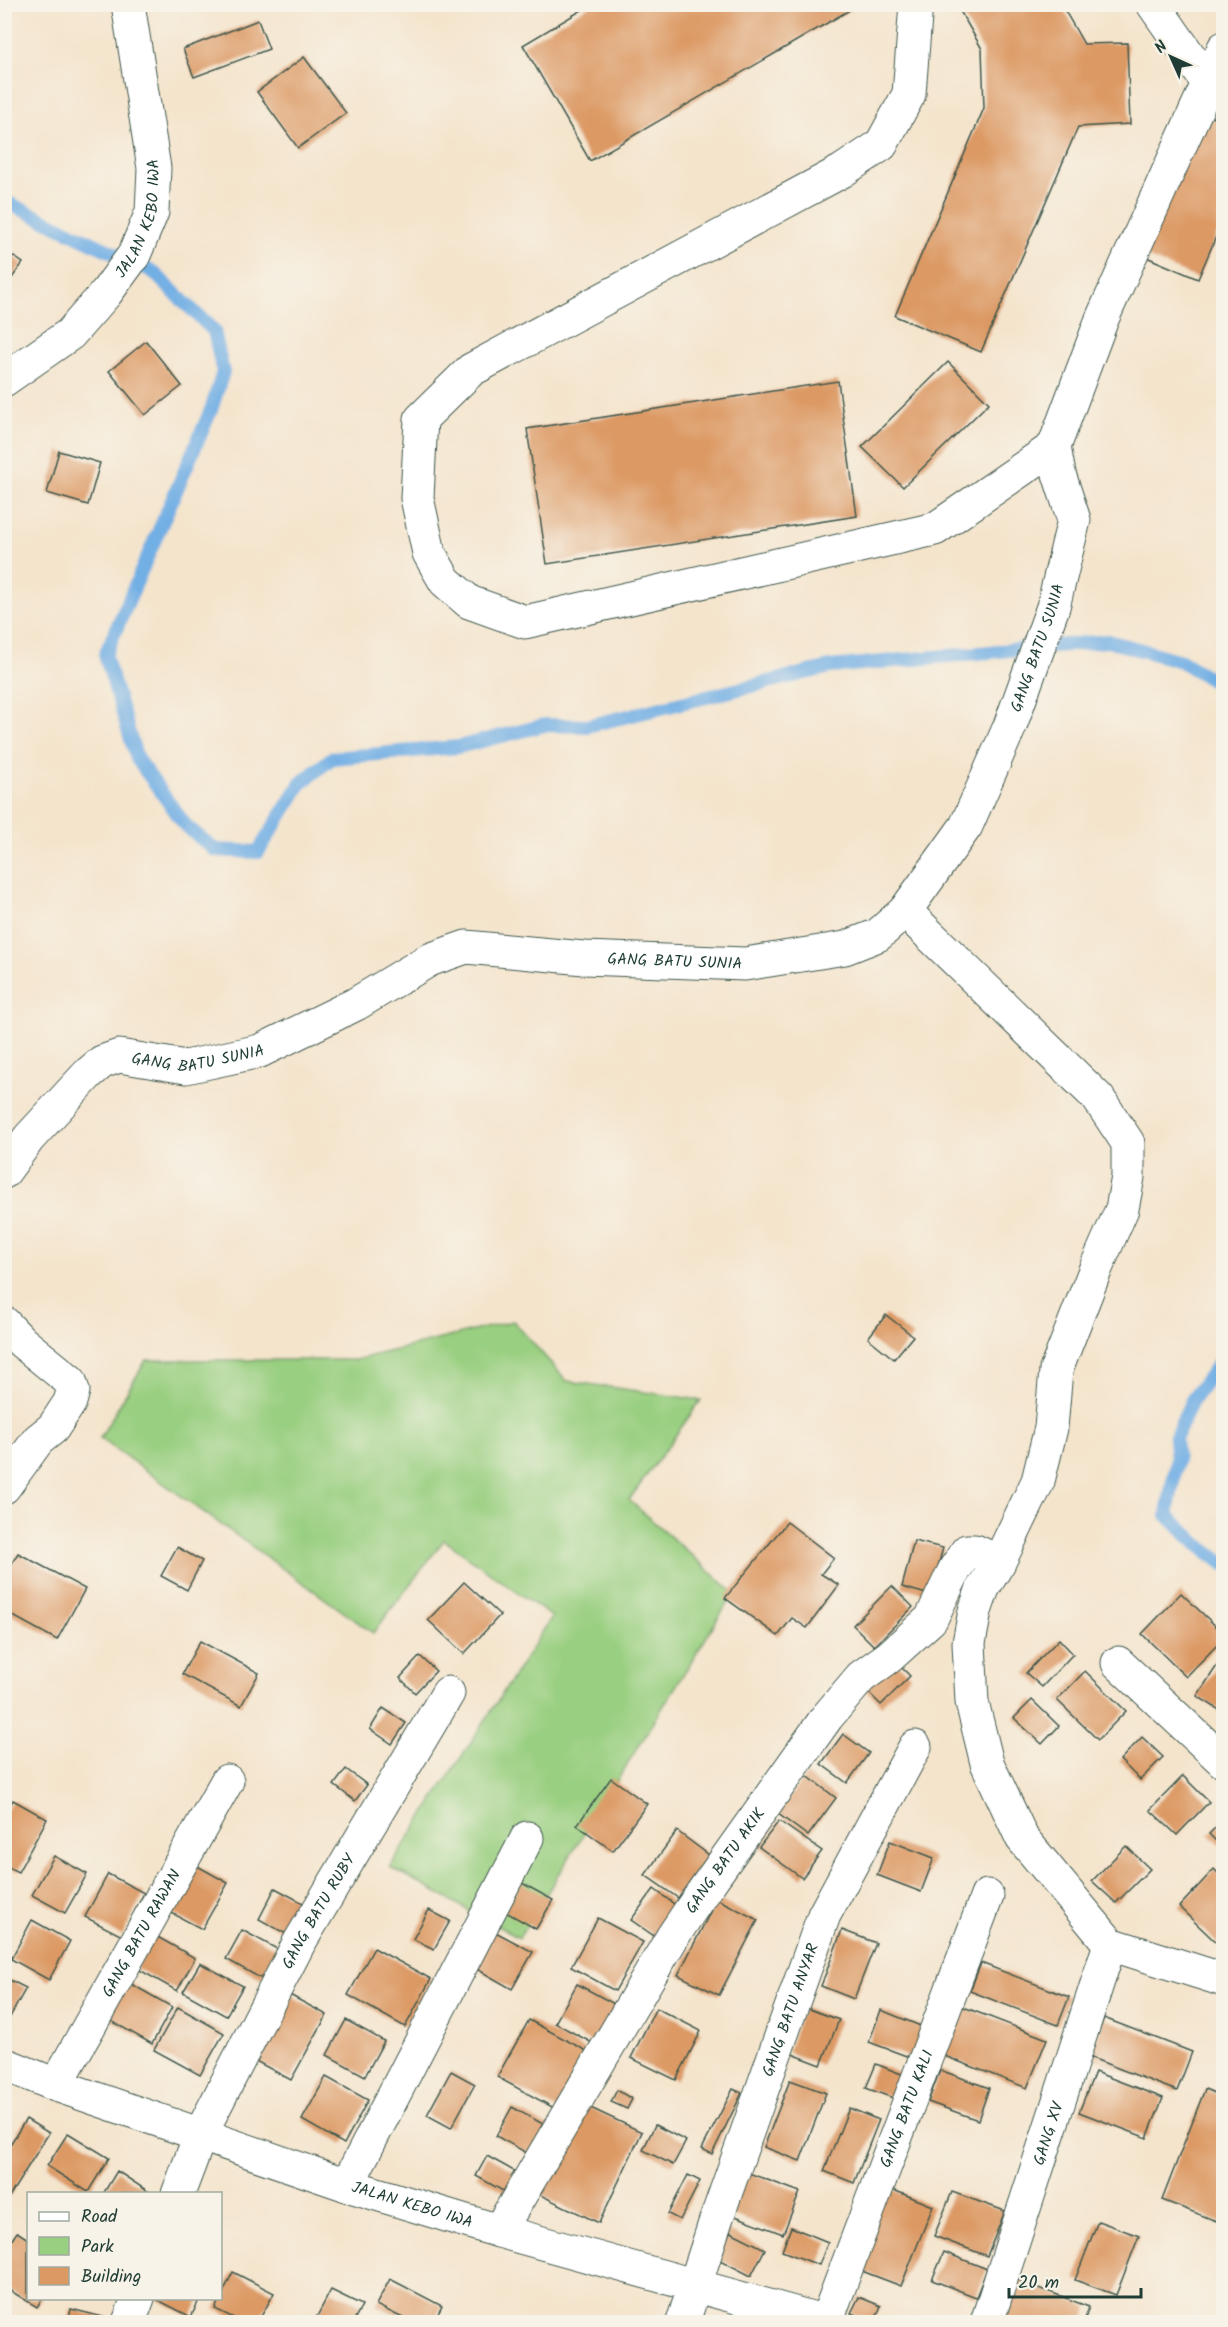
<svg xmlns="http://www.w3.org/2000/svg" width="1228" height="2327" font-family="Kalam,sans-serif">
  <rect width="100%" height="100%" fill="#f7f3e8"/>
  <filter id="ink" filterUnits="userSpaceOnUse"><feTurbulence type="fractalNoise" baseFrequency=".0167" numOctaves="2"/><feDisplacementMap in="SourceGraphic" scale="12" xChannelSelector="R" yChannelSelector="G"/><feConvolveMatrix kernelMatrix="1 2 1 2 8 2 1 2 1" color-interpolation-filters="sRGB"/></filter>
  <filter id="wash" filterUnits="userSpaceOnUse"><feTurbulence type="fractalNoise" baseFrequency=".008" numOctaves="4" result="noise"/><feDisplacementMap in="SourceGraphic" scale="24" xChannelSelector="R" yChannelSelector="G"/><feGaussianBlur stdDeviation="1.35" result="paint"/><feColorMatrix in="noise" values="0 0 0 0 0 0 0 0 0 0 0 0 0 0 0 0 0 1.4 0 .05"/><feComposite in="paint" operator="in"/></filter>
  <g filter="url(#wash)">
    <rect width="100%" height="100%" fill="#f4e4cc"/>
    <!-- green -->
    <path fill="#99cf80" stroke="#5c865a" stroke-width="1.5" d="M513 1321 567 1381 701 1400 629 1500 734 1593 519 1938 390 1867 552 1617 444 1540 373 1633 100 1438 146 1360H355Z"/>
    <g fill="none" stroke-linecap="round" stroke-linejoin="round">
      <!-- stream -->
      <g stroke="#72afe4" stroke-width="14">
        <path d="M4 201 152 271 214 331 223 372 211 410 105 655 137 759 186 826 215 850 258 852 301 783 332 758 458 747 545 725 587 726 830 667 1108 641 1181 661 1217 683 1224 689"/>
        <path d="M1224 1356 1192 1400 1175 1439 1177 1459 1167 1515 1196 1543 1224 1564"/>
      </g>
    </g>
    <g id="blocks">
      <!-- building -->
      <g fill="#dc9963">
        <path d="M592 4H860L590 161 523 45Z"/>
        <path d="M956 4H1061L1084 44 1127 43 1130 124 1078 127 981 352 895 316 984 108 982 49Z"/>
        <path d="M258 20 269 49 194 77 183 49Z"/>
        <path d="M304 57 346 113 298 148 257 92Z"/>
        <path d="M1197 111 1224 122V218L1198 279 1137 253Z"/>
        <path d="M4 250 23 263 4 289Z"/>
        <path d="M146 341 182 386 145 415 109 371Z"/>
        <path d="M948 362 989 403 903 487 862 447Z"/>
        <path d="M838 381 857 516 547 564 527 429Z"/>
        <path d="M59 451 100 463 88 505 47 493Z"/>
        <path d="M886 1315 913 1336 894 1359 868 1338Z"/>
        <path d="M787 1522 834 1558 821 1574 839 1585 807 1628 792 1618 778 1636 725 1598Z"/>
        <path d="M914 1541 943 1548 930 1595 902 1587Z"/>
        <path d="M177 1547 202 1561 187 1590 161 1576Z"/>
        <path d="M18 1553 85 1589 57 1640 4 1611V1577Z"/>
        <path d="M464 1582 500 1615 464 1654 428 1620Z"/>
        <path d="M892 1586 913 1607 874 1646 853 1625Z"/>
        <path d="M1181 1593 1224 1634V1638L1186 1677 1142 1634Z"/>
        <path d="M1059 1639 1073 1654 1042 1687 1026 1673Z"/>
        <path d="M200 1641 259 1673 241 1706 182 1674Z"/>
        <path d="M1224 1655V1713L1197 1696Z"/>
        <path d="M420 1656 436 1671 415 1693 400 1678Z"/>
        <path d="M892 1658 910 1676 881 1705 863 1687Z"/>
        <path d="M1085 1671 1126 1711 1098 1740 1057 1700Z"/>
        <path d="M1032 1700 1059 1726 1042 1744 1014 1718Z"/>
        <path d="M383 1708 406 1723 392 1744 370 1729Z"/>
        <path d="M843 1734 869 1753 847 1783 821 1764Z"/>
        <path d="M1142 1737 1163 1757 1140 1780 1120 1760Z"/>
        <path d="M346 1769 367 1785 355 1801 334 1785Z"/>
        <path d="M806 1775 836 1798 808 1836 777 1813Z"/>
        <path d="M1183 1776 1209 1802 1177 1835 1150 1810Z"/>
        <path d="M611 1778 647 1804 613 1851 577 1825Z"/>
        <path d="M13 1800 47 1819 18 1872 4 1865V1815Z"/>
        <path d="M1224 1819V1849L1209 1834Z"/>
        <path d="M779 1821 822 1851 802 1878 759 1847Z"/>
        <path d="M677 1831 709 1855 678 1898 645 1875Z"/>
        <path d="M890 1841 934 1858 921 1892 877 1875Z"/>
        <path d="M1126 1846 1150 1869 1116 1903 1092 1881Z"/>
        <path d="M54 1856 87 1874 65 1913 32 1895Z"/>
        <path d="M192 1863 228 1883 202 1929 166 1910Z"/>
        <path d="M1214 1869 1224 1879V1950L1179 1907Z"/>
        <path d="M108 1874 144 1893 122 1936 85 1917Z"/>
        <path d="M520 1882 553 1900 536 1929 504 1911Z"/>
        <path d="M275 1888 305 1904 288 1935 259 1919Z"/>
        <path d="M654 1889 682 1910 660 1940 631 1920Z"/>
        <path d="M717 1899 758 1920 719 1995 678 1975Z"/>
        <path d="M429 1910 450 1921 434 1949 413 1939Z"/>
        <path d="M598 1918 643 1942 615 1991 571 1967Z"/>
        <path d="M32 1920 70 1941 49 1980 11 1959Z"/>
        <path d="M488 1928 533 1952 512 1989 468 1964Z"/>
        <path d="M242 1930 279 1950 262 1979 226 1959Z"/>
        <path d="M842 1930 876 1943 854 1999 821 1986Z"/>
        <path d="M154 1935 195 1958 177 1991 136 1968Z"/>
        <path d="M374 1948 431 1979 405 2027 348 1995Z"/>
        <path d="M200 1963 243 1986 226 2016 183 1992Z"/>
        <path d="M981 1963 1069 1997 1058 2025 970 1991Z"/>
        <path d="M4 1977 26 1988 10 2017 4 2013Z"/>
        <path d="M126 1981 172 2007 152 2044 106 2018Z"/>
        <path d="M577 1984 620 2007 598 2046 555 2023Z"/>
        <path d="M286 1993 327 2015 291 2080 250 2058Z"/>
        <path d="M961 2006 1047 2039 1027 2088 942 2055Z"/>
        <path d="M178 2007 224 2033 200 2075 154 2050Z"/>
        <path d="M804 2007 839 2020 821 2065 787 2052Z"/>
        <path d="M656 2008 701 2031 676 2080 631 2058Z"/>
        <path d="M881 2010 928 2029 917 2060 869 2042Z"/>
        <path d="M1104 2018 1192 2052 1177 2091 1089 2057Z"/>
        <path d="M346 2020 384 2041 365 2076 327 2055Z"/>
        <path d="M529 2020 596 2056 565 2114 497 2077Z"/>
        <path d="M876 2064 909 2077 901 2101 866 2088Z"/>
        <path d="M940 2070 989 2088 978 2120 928 2102Z"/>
        <path d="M451 2071 475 2084 451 2128 427 2115Z"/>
        <path d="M1095 2072 1163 2098 1147 2138 1079 2112Z"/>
        <path d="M326 2077 368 2100 344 2144 302 2120Z"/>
        <path d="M790 2080 826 2093 800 2161 764 2147Z"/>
        <path d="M733 2089 742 2093 712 2154 702 2149Z"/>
        <path d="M1205 2089 1224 2097V2224L1162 2200Z"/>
        <path d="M617 2090 632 2099 627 2109 611 2102Z"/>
        <path d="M580 2103 642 2132 599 2223 538 2194Z"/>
        <path d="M512 2107 552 2129 536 2158 496 2136Z"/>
        <path d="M849 2108 879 2120 854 2183 824 2171Z"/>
        <path d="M26 2119 49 2133 4 2205V2154Z"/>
        <path d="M655 2125 686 2141 673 2165 643 2150Z"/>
        <path d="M68 2133 109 2158 88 2192 47 2166Z"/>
        <path d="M487 2156 523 2176 512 2196 476 2176Z"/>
        <path d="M117 2171 152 2194H103Z"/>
        <path d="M746 2172 800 2192 783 2234 730 2214Z"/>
        <path d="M688 2175 700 2181 680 2220 668 2214Z"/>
        <path d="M886 2187 933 2206 901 2286 854 2268Z"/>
        <path d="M952 2192 1005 2211 987 2256 934 2236Z"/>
        <path d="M1098 2221 1139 2236 1116 2295 1075 2280Z"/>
        <path d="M791 2227 828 2242 819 2265 782 2251Z"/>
        <path d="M725 2229 765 2249 751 2276 712 2256Z"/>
        <path d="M17 2232 28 2239V2298H43L37 2307 4 2287V2252Z"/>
        <path d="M944 2252 987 2269 976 2297 932 2280Z"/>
        <path d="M233 2272 274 2293 258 2322H242L215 2309Z"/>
        <path d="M1008 2276 1089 2307 1084 2322H1005L992 2317Z"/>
        <path d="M390 2279 442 2306 434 2322H411L376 2305Z"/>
        <path d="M331 2290 362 2305 353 2322H314Z"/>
        <path d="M859 2297 881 2306 874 2322 851 2313Z"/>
        <path d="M154 2298H200L191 2317Z"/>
        <path d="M71 2309 111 2319V2322H68Z"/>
      </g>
    </g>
  </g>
  <g filter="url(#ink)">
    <use href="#blocks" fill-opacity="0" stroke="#3f564b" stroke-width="1.5"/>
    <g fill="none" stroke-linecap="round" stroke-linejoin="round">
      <defs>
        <g id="minor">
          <path d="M916 4 909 94 881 145 842 171 471 370 421 419 417 498 429 553 445 581 469 602 525 622 935 529 1054 447 1102 319 1224 48"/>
          <path d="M1153 4 1208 83"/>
          <path id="s1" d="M4 380 70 334 106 293 134 255 152 212 154 168 128 4"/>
          <path d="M905 911 1098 1098 1128 1143V1177L1122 1209 1096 1268 1056 1370 1051 1428 1038 1481 999 1562 983 1588 975 1611 969 1643 972 1702 987 1763 1022 1838 1110 1944 1224 1980"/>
          <path id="s2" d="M4 1172 29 1138 88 1074 102 1062 119 1056 186 1067 260 1051 356 1004 429 960 466 947 584 958 745 964 845 948 878 935 905 911 966 826 1010 726 1053 607 1074 520 1059 474 1054 447"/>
          <path d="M4 1323 22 1342 70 1381 73 1391 70 1402 53 1428 38 1440 4 1487"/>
          <path d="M1118 1663 1224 1762"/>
          <path id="s3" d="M4 2064 56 2085 347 2185 499 2231 826 2322"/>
          <path id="s4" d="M56 2085 227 1781"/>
          <path d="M347 2185 527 1838"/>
          <path id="s5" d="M178 2194 201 2133 299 1943 448 1693"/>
          <path id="s6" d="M499 2231 673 1936 702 1893 827 1717 861 1677 889 1657 931 1619 955 1569 967 1551H975L999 1562"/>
          <path d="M129 2322 138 2298"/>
          <path id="s7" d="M683 2322 717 2217 824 1915 915 1747"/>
          <path id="s8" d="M826 2322 987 1896"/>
          <path id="s9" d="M987 2322 1110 1944"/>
        </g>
      </defs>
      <!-- minor casing -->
      <use href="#minor" stroke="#3f564b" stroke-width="35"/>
      <!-- minor -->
      <use href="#minor" stroke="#fff" stroke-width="33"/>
    </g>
  </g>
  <g text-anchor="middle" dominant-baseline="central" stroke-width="6" stroke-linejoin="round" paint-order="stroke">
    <!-- street labels -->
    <g font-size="16" fill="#1f3d34" stroke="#f7f3e8">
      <text stroke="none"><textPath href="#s1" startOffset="219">JALAN KEBO IWA</textPath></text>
      <text stroke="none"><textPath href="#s2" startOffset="1290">GANG BATU SUNIA</textPath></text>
      <text stroke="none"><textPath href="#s2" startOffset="750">GANG BATU SUNIA</textPath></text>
      <text stroke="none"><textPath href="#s2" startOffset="246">GANG BATU SUNIA</textPath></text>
      <text stroke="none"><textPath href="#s6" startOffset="434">GANG BATU AKIK</textPath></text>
      <text stroke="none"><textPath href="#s5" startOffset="316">GANG BATU RUBY</textPath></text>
      <text stroke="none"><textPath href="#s4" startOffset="174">GANG BATU RAWAN</textPath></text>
      <text stroke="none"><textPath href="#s7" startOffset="330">GANG BATU ANYAR</textPath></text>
      <text stroke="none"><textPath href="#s8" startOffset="228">GANG BATU KALI</textPath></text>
      <text stroke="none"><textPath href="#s9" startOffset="198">GANG XV</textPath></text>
      <text stroke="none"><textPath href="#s3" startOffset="432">JALAN KEBO IWA</textPath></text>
    </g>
  </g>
  <!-- margin -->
  <rect width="1228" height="2327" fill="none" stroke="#f7f3e8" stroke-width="24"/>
  <!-- legend -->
  <rect x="27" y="2192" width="195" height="108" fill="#f7f3e8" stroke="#a1aaa0" stroke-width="1.5"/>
  <rect x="39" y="2212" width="30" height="9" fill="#ffffff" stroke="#a1aaa0" stroke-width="1.5"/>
  <text x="81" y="2222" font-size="18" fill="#1f3d34">Road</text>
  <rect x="39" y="2237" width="30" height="18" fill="#99cf80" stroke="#a1aaa0" stroke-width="1.5"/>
  <text x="81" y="2252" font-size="18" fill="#1f3d34">Park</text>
  <rect x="39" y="2267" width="30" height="18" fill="#dc9963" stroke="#a1aaa0" stroke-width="1.5"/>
  <text x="81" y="2282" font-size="18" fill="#1f3d34">Building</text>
  <!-- north arrow -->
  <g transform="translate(1171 57) rotate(315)" stroke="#f7f3e8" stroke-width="4.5" paint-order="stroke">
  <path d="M0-4.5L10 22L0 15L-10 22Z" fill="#1f3d34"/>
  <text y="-9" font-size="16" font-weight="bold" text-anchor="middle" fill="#1f3d34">N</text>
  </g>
  <!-- scale -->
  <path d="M1009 2288v9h132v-9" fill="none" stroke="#1f3d34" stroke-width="3"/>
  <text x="1018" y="2288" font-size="18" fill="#1f3d34" stroke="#f7f3e8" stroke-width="4.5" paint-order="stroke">20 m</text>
</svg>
